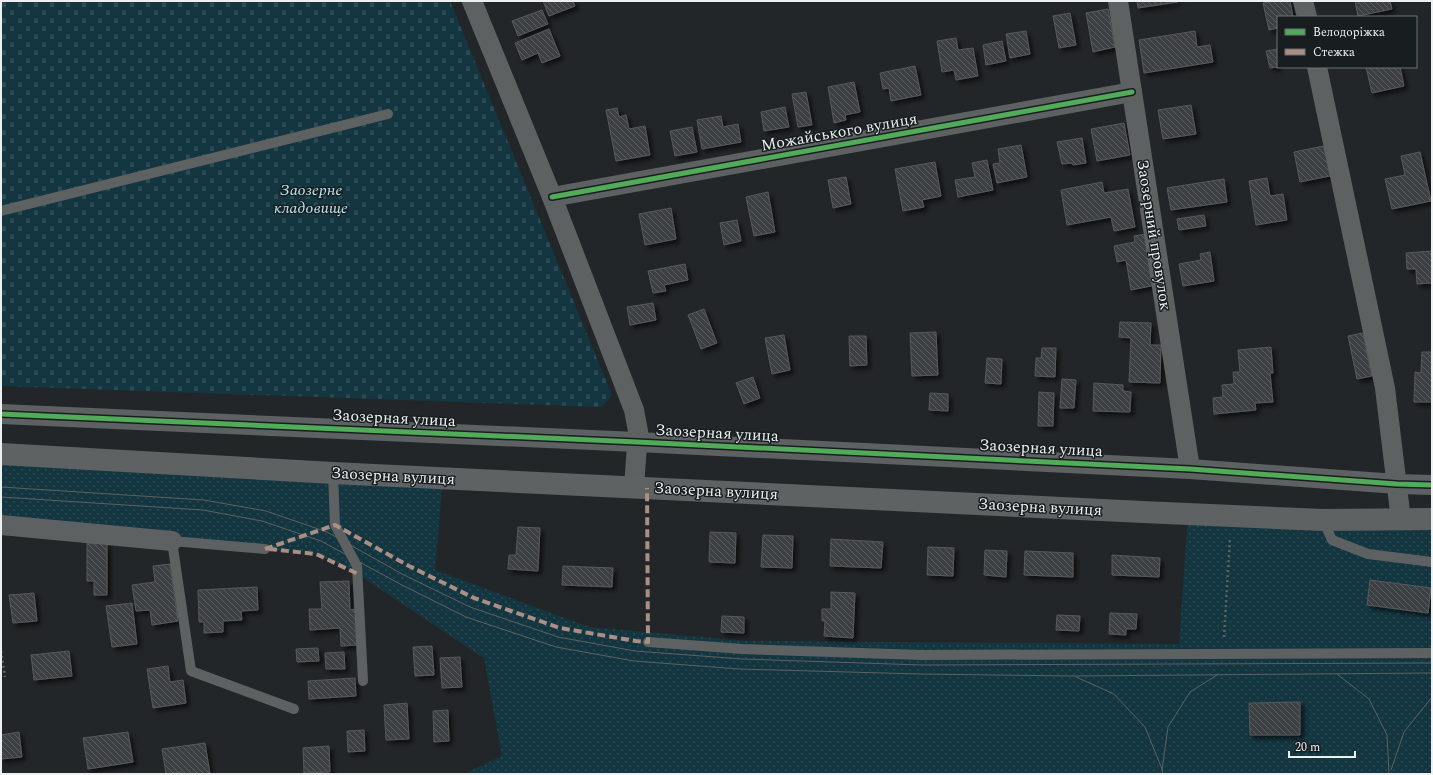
<svg xmlns="http://www.w3.org/2000/svg" width="1433" height="775" font-family="Spectral,serif">
  <defs>
    <pattern id="grass-dots" width="8" height="8" patternUnits="userSpaceOnUse"><rect width="8" height="8" fill="#143640"/><path d="M2 2h.1M6 6h.1" fill="none" stroke="#2b4a53" stroke-width="1.8" stroke-linecap="round"/></pattern>
    <pattern id="cemetery-stones" width="16" height="16" patternUnits="userSpaceOnUse"><rect width="16" height="16" fill="#143640"/><path d="M2 7V4a2 2 0 0 1 4 0v3zM10 15v-3a2 2 0 0 1 4 0v3z" fill="#2b4a53"/></pattern>
    <pattern id="building-back-hatch" width="6" height="6" patternUnits="userSpaceOnUse"><rect width="6" height="6" fill="#3e4142"/><path d="M-1 5l2 2M0 0l6 6M5-1l2 2" fill="none" stroke="#5a5d5e"/></pattern>
    <filter id="shadow"><feDropShadow dx="3.5" dy="3.5" stdDeviation="2" flood-color="#0009"/></filter>
  </defs>
  <rect width="100%" height="100%" fill="#232628"/>
  <!-- grass -->
  <path fill="url(#grass-dots)" d="M1 456 443 479 435 570 589 627 746 641 1179 644 1188 515 1432 526V774H464L502 756 484 658 358 574 316 554 1 525Z"/>
  <!-- cemetery -->
  <path fill="url(#cemetery-stones)" d="M1 1H450L612 395 602 407 1 386Z"/>
  <!-- building -->
  <g fill="url(#building-back-hatch)" stroke="#56595b" filter="url(#shadow)">
    <path d="M543 1H573L575 6 549 16Z"/>
    <path d="M1137 1H1178V2L1138 8Z"/>
    <path d="M1274 1H1290L1293 17H1278V28L1269 30 1263 3Z"/>
    <path d="M1355 1H1390L1392 9 1358 16Z"/>
    <path d="M1108 9 1115 47 1093 52 1086 13Z"/>
    <path d="M542 10 548 24 518 36 512 21Z"/>
    <path d="M1070 13 1076 45 1059 48 1053 16Z"/>
    <path d="M549 29 560 56 542 63 538 53 522 60 515 43Z"/>
    <path d="M1026 31 1030 54 1010 58 1006 34Z"/>
    <path d="M1195 31 1197 47 1210 45 1213 62 1144 73 1139 40Z"/>
    <path d="M956 38 958 50 973 48 978 76 956 80 954 70 942 72 937 41Z"/>
    <path d="M1002 41 1006 61 986 65 983 45Z"/>
    <path d="M1278 49V67L1270 68 1266 51Z"/>
    <path d="M915 66 921 95 891 101 889 88 883 89 880 73Z"/>
    <path d="M1366 67H1400L1404 86 1372 93Z"/>
    <path d="M854 82 860 112 845 115 846 120 834 123 828 87Z"/>
    <path d="M806 92 812 125 798 127 792 94Z"/>
    <path d="M1191 105 1196 134 1163 139 1158 110Z"/>
    <path d="M785 107 789 127 764 131 761 112Z"/>
    <path d="M617 108 619 117 626 115 629 129 645 126 650 155 616 161 606 110Z"/>
    <path d="M721 116 723 127 738 124 741 142 702 149 697 120Z"/>
    <path d="M1124 123 1130 155 1097 161 1091 129Z"/>
    <path d="M692 127 697 152 675 156 670 131Z"/>
    <path d="M1082 138 1086 163 1073 165 1072 163 1062 164 1057 142Z"/>
    <path d="M1021 145 1027 177 997 183 993 164 1000 163 998 149Z"/>
    <path d="M1324 146 1330 176 1300 182 1294 152Z"/>
    <path d="M1420 152 1431 201 1392 209 1385 179 1405 175 1401 156Z"/>
    <path d="M987 160 993 190 958 197 955 180 975 177 972 163Z"/>
    <path d="M935 162 941 196 922 200 924 207 903 211 895 169Z"/>
    <path d="M846 177 851 204 833 208 828 180Z"/>
    <path d="M1267 178 1270 196 1283 194 1287 220 1256 225 1249 181Z"/>
    <path d="M1224 179 1227 202 1171 210 1167 188Z"/>
    <path d="M1102 182 1104 193 1128 189 1135 227 1114 231 1111 217 1067 225 1061 190Z"/>
    <path d="M768 192 775 232 754 236 746 197Z"/>
    <path d="M671 208 676 239 645 245 639 214Z"/>
    <path d="M1204 215 1206 226 1179 230 1177 219Z"/>
    <path d="M737 220 741 241 724 245 720 223Z"/>
    <path d="M1147 234 1156 285 1131 290 1126 260 1117 262 1114 246 1135 242 1134 236Z"/>
    <path d="M1432 251V283L1417 284 1416 269H1407L1406 253Z"/>
    <path d="M1210 252 1214 281 1183 286 1179 264 1201 260 1200 254Z"/>
    <path d="M685 264 688 280 664 285 666 291 653 293 648 271Z"/>
    <path d="M653 303 656 320 630 325 627 307Z"/>
    <path d="M704 309 717 343 701 349 688 315Z"/>
    <path d="M1120 322 1151 323 1150 345H1161L1160 383 1129 382 1131 338 1119 337Z"/>
    <path d="M936 332 938 375 912 376 910 333Z"/>
    <path d="M1363 333 1372 376 1357 379 1348 336Z"/>
    <path d="M784 335 790 370 772 374 765 338Z"/>
    <path d="M849 336H866L867 365 850 366Z"/>
    <path d="M1271 347 1273 373H1270L1273 402 1255 403 1256 410 1214 414 1213 398 1223 397 1222 385 1234 384 1233 372H1240L1238 350Z"/>
    <path d="M1042 348H1056L1055 377 1035 376 1036 358H1041Z"/>
    <path d="M1422 352H1432V402H1414L1415 372 1421 373Z"/>
    <path d="M987 358 1002 359 1001 384 985 383Z"/>
    <path d="M753 377 760 398 744 404 736 383Z"/>
    <path d="M1062 379 1076 380 1074 408H1060Z"/>
    <path d="M1094 383 1123 385V391L1131 392 1130 412 1093 411Z"/>
    <path d="M1039 392 1054 393 1053 426H1038Z"/>
    <path d="M930 393 948 394V411L929 410Z"/>
    <path d="M518 527 540 528 538 571 508 569 509 555H516Z"/>
    <path d="M710 532 736 533 735 563 709 562Z"/>
    <path d="M763 535 793 536 792 568 761 567Z"/>
    <path d="M831 539 883 542 881 568 830 566Z"/>
    <path d="M87 543H107V595H94V581H87Z"/>
    <path d="M928 547 954 548 953 576 927 575Z"/>
    <path d="M985 550 1007 551 1006 577 984 575Z"/>
    <path d="M1025 551 1073 553V577L1024 575Z"/>
    <path d="M1112 555 1160 558 1159 577 1112 575Z"/>
    <path d="M170 564 178 621 152 625 150 610 136 611 132 585 155 582 153 566Z"/>
    <path d="M563 566 613 568 612 587 562 585Z"/>
    <path d="M1370 580 1431 588 1428 613 1367 605Z"/>
    <path d="M349 581 350 610 356 609 358 645 341 646 340 628 310 630 309 609H322L320 582Z"/>
    <path d="M257 587 258 610 241 611 242 620 223 621V632L204 633V622H199L198 590Z"/>
    <path d="M831 592 855 593 853 638 824 636 825 621H822V609H831Z"/>
    <path d="M34 593 37 621 13 623 9 595Z"/>
    <path d="M132 603 137 644 112 647 106 606Z"/>
    <path d="M1110 613 1137 614 1136 629H1126V635L1109 634Z"/>
    <path d="M1057 615 1080 616 1079 631 1056 630Z"/>
    <path d="M722 616 744 617V633L721 632Z"/>
    <path d="M432 646 434 675 415 676 413 647Z"/>
    <path d="M318 648 319 661 297 662 296 649Z"/>
    <path d="M69 651 72 676 34 680 31 655Z"/>
    <path d="M344 652 345 669H326L325 653Z"/>
    <path d="M460 657 462 687 442 688 440 658Z"/>
    <path d="M168 666 170 682 183 680 186 703 153 708 147 669Z"/>
    <path d="M355 678 356 696 309 699 308 681Z"/>
    <path d="M1300 702V735H1250L1249 703Z"/>
    <path d="M407 703 409 739 386 740 384 705Z"/>
    <path d="M448 710 449 741 434 742 433 711Z"/>
    <path d="M364 730 365 751 348 752 347 731Z"/>
    <path d="M19 732 22 757 1 759V735Z"/>
    <path d="M128 732 133 762 88 769 83 738Z"/>
    <path d="M205 743 210 774H182V772L166 774 162 749Z"/>
    <path d="M329 746 330 772 304 773 303 748Z"/>
  </g>
  <g fill="none" stroke-linecap="round" stroke-linejoin="round">
    <!-- path -->
    <g stroke="#5f6262" stroke-width="2.5" stroke-dasharray="2 3" stroke-linecap="butt">
      <path d="M1224 637 1230 537"/>
      <path d="M1 651 5 677"/>
    </g>
    <!-- lane -->
    <g stroke="#5e6161" stroke-width="10">
      <path d="M1 211 388 114"/>
      <path d="M333 473 335 525 357 566 363 681"/>
      <path d="M1323 520 1332 540 1368 554 1432 562"/>
      <path d="M265 549 172 541 191 671 294 709"/>
      <path d="M648 642 742 649 922 655 1432 653"/>
    </g>
    <!-- street -->
    <g stroke="#5e6161" stroke-width="20">
      <path d="M472 1 552 197 634 410 638 431 634 487"/>
      <path d="M1118 1 1190 469"/>
      <path d="M1303 1 1307 17"/>
      <path d="M1317 67 1385 388 1401 520"/>
      <path d="M552 197 1132 92"/>
      <path d="M1 414 637 442 1190 469 1397 484 1432 485"/>
      <path d="M1 525 172 541"/>
    </g>
    <!-- primary -->
    <path stroke="#5e6262" stroke-width="22" d="M1 454 333 473 1143 512 1323 520 1432 519"/>
    <!-- tram -->
    <g stroke="#5e6262" stroke-width="1">
      <path d="M1 487 204 500 266 511 327 532 404 575 470 607 558 637 635 651 742 659 922 665 1432 663"/>
      <path d="M1 497 203 510 262 521 321 541 400 584 466 617 556 647 634 661 739 669 920 674 1072 676 1432 673"/>
      <path d="M1337 674 1369 699 1387 735 1389 774"/>
      <path d="M1076 677 1114 694 1145 727 1162 769"/>
      <path d="M1391 770 1404 732 1432 697"/>
      <path d="M1163 774 1162 770 1168 727 1190 692 1217 675"/>
    </g>
    <!-- quiet -->
    <g stroke="#ac8f84" stroke-width="4" stroke-dasharray="8 4" stroke-linecap="butt">
      <path d="M265 549 335 525 409 566 474 598 560 628 636 641 648 642 647 488"/>
      <path d="M269 549 316 554 358 574"/>
    </g>
    <defs>
      <g id="cycleway">
        <path d="M552 197 1132 92"/>
        <path d="M1 414 637 442 1190 469 1397 484 1432 485"/>
      </g>
    </defs>
    <!-- cycleway casing -->
    <use href="#cycleway" stroke="#181e20" stroke-width="8"/>
    <!-- cycleway -->
    <use href="#cycleway" stroke="#51ab58" stroke-width="5"/>
  </g>
  <g text-anchor="middle" dominant-baseline="central" stroke-width="3" stroke-linejoin="round" paint-order="stroke">
    <!-- street labels -->
    <g font-size="16" fill="#ecf0f1" stroke="#181e20">
      <text transform="translate(839 132) rotate(-10)">Можайського вулиця</text>
      <text transform="translate(1154 235) rotate(81)">Заозерний провулок</text>
      <text transform="translate(394 418) rotate(3)">Заозерная улица</text>
      <text transform="translate(717 433) rotate(3)">Заозерная улица</text>
      <text transform="translate(1041 448) rotate(3)">Заозерная улица</text>
      <text transform="translate(393 476) rotate(3)">Заозерна вулиця</text>
      <text transform="translate(716 491) rotate(3)">Заозерна вулиця</text>
      <text transform="translate(1040 507) rotate(3)">Заозерна вулиця</text>
    </g>
    <!-- park labels -->
    <g font-size="16" font-style="italic" fill="#b7e5f6" stroke="#181e20">
      <text x="311" y="190">Заозерне<tspan x="311" dy="18">кладовище</tspan></text>
    </g>
  </g>
  <!-- border -->
  <rect width="1433" height="775" fill="none" stroke="#ecf0f1" stroke-width="4"/>
  <!-- legend -->
  <rect x="1277" y="16" width="140" height="52" fill="#181e20" stroke="#6d7274"/>
  <rect x="1285" y="29" width="20" height="6" fill="#51ab58" stroke="#6d7274"/>
  <text x="1313" y="36" font-size="12" fill="#ecf0f1">Велодоріжка</text>
  <rect x="1285" y="49" width="20" height="6" fill="#ac8f84" stroke="#6d7274"/>
  <text x="1313" y="56" font-size="12" fill="#ecf0f1">Стежка</text>
  <!-- scale -->
  <path d="M1289 751v6h66v-6" fill="none" stroke="#ecf0f1" stroke-width="2"/>
  <text x="1295" y="751" font-size="12" fill="#ecf0f1" stroke="#181e20" stroke-width="3" paint-order="stroke">20 m</text>
</svg>
